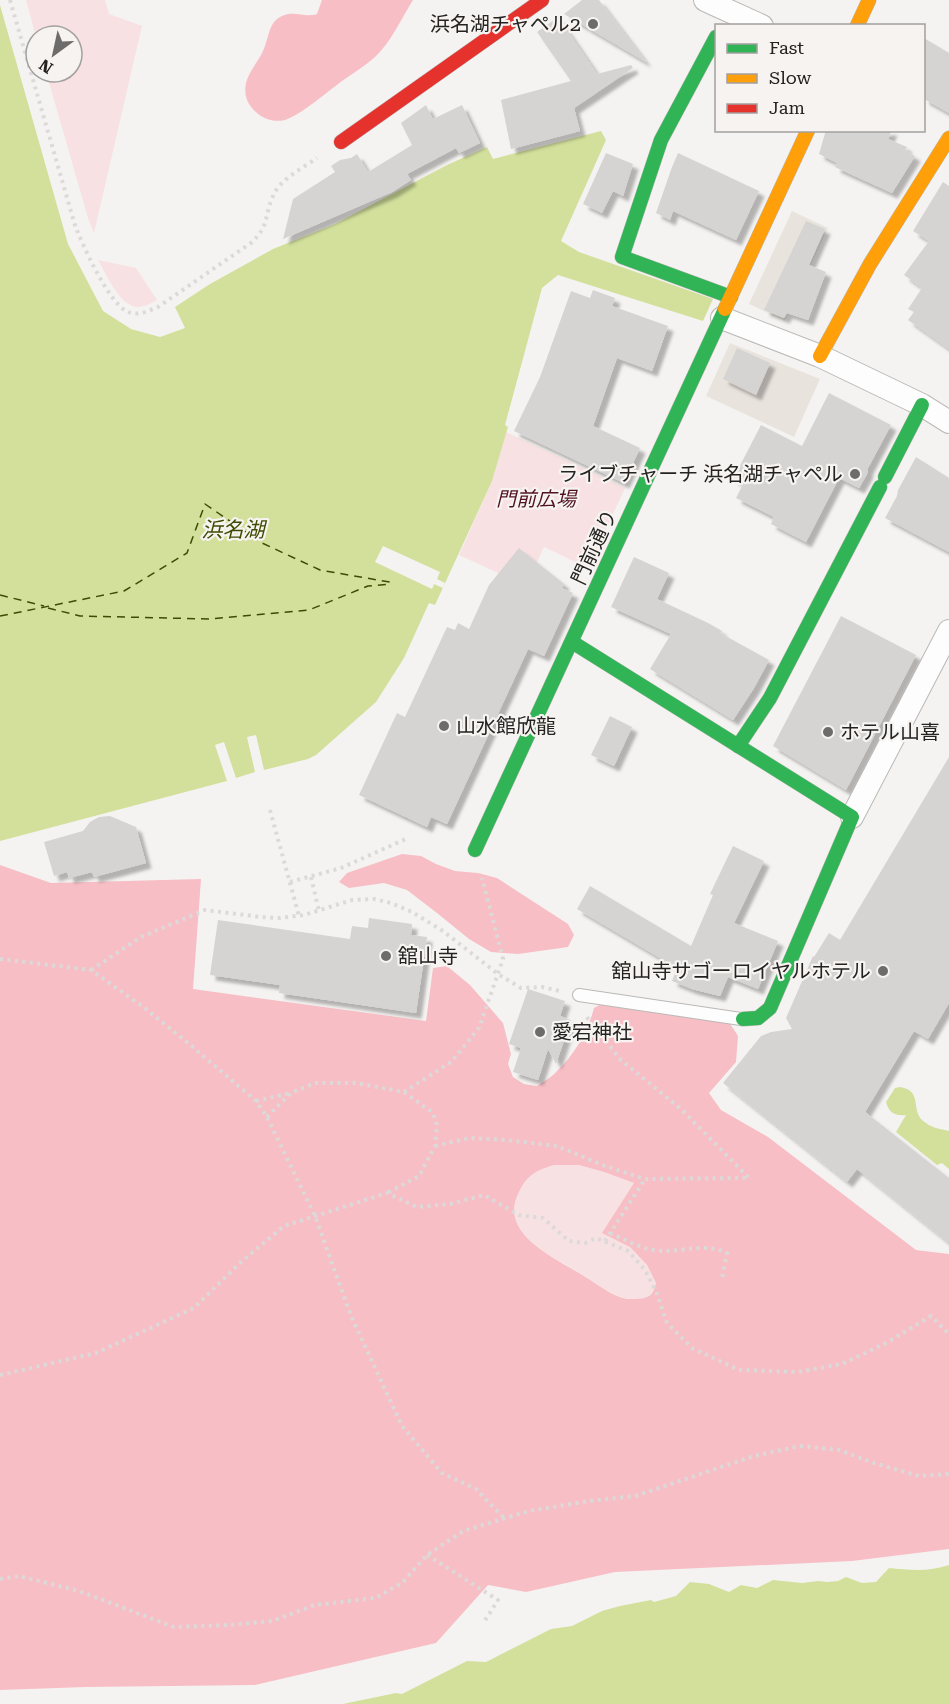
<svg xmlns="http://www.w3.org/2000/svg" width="949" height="1704" font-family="'Roboto Serif','Noto Sans JP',serif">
  <defs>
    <filter id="shadow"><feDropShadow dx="5.5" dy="5.5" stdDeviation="1.5" flood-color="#0004"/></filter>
  </defs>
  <rect width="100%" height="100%" fill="#f5f3f1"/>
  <!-- built -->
  <g fill="#e9e3dd">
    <path d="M792 211 828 228 785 321 749 304Z"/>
    <path d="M730 343 820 379 794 437 706 396Z"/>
  </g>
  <!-- green -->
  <g fill="#f8e1e3">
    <path d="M26 0H105L109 14 142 26 94 233 88 218 46 72H72V36L36 37Z"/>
    <path d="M98 260 136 268 157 300C151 303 145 307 138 307 120 307 106 274 98 260Z"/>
    <path d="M506 432 625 488 588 568 544 547 526 586 459 555 492 481Z"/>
    <path d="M554 1165H579L604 1172 634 1183 630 1247 647 1265 656 1283C652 1297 644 1302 629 1299 611 1296 596 1283 580 1273 552 1256 498 1233 519 1192 527 1175 537 1170 554 1165Z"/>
  </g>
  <!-- forest -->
  <g fill="#f7bec6" fill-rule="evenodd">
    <path d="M322 0H413C401 19 391 42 375 57 365 66 353 73 342 81 327 92 301 115 285 120 272 123 260 118 252 108 246 101 244 93 246 83 249 71 258 62 263 51 269 39 268 22 282 16 294 10 305 18 317 14Z"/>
    <path d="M402 854 421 856 436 864 455 871 478 873 497 878 568 924 574 935 568 947 518 954 491 952 469 939 437 913 407 890 384 883 349 888 339 882 347 873Z"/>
    <path d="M0 865 51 883 201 879 193 989 426 1021 433 968 447 966 470 985 503 1023 511 1054 508 1064 513 1077 524 1084 537 1086C544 1081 552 1077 557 1071 575 1054 588 1031 594 1008L603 1003 729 1022 738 1036 736 1062 709 1093 721 1110 768 1137 916 1250 949 1254V1549L852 1561 615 1572 526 1592 488 1585 436 1643 255 1685 86 1687 0 1690ZM554 1165H579L604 1172 634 1183 602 1233 630 1247 647 1265 656 1283C653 1296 648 1299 633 1299 616 1300 599 1285 584 1276 555 1258 497 1234 519 1192 527 1175 537 1170 554 1165Z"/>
  </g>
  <!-- water -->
  <g fill="#d2e09c">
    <path d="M0 5 68 244 103 311 131 329 160 337 185 328 175 307 210 284 273 249 335 224 447 165 487 147 493 159 601 131 606 140 561 241 579 252 713 299 703 321 558 275 542 288 505 425 508 427 492 481 435 605 429 603 404 658 376 702 316 755 308 759 264 770 256 735 247 737 255 772 236 778 224 742 215 745 227 781 0 841Z"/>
    <path d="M900 1087C925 1091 908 1112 926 1123 932 1128 941 1129 949 1131V1169L942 1163 937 1165 896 1132 906 1115C895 1116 889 1113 886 1102L895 1088Z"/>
    <path d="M949 1565V1704H343L396 1693 402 1694 467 1661 486 1662 551 1629 572 1626 602 1611 620 1606 651 1600 654 1602 676 1596 690 1582 709 1584 729 1592 741 1585 757 1588 773 1580 802 1583 818 1581 827 1582 838 1581 846 1577 862 1583 876 1582 889 1568C910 1570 929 1572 949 1565Z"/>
  </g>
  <!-- pier -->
  <path fill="#f5f3f1" d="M383 546 440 572 437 579 445 583 443 588 434 584 432 589 375 562Z"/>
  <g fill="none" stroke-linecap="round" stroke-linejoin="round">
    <!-- ferry -->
    <g stroke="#3f4b00" stroke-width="1.5" stroke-dasharray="8 6" stroke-linecap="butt">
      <path d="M0 595 44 606"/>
      <path d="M48 608 80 616 209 619 309 610 368 586 391 584"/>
      <path d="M0 616 124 591 187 553 205 504 262 543 320 570 395 583"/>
    </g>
  </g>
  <!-- building -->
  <g fill="#d5d4d3" filter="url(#shadow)">
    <path d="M582 0H599L646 62 564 14Z"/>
    <path d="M558 17 597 74 631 65 633 68 574 108 580 131 511 149 501 100 571 81 537 32Z"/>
    <path d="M924 38 949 53V113L924 99Z"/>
    <path d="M426 105 433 119 462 105 480 143 459 153 456 148 407 174 411 180 392 192 283 239 293 199 335 172 331 166 340 160 351 158 357 154 368 172 412 145 401 123Z"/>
    <path d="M826 130H892L888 139 907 147 905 150 915 156 892 193 835 167 837 163 819 154Z"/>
    <path d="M606 153 633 164 623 196 613 191 602 213 583 204Z"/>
    <path d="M678 153 759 191 736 240 673 211 670 220 656 213 672 167Z"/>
    <path d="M943 182 949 186V349L908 320 914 312 908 309 922 288 904 275 929 241 913 231Z"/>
    <path d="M806 221 825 229 809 265 826 272 808 320 787 313 784 318 764 310Z"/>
    <path d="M593 290 615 298 612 306 668 326 652 371 617 358 593 426 640 448 624 483 514 431 540 377 571 291 590 298Z"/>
    <path d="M737 348 770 363 756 395 723 379Z"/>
    <path d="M829 393 891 425 868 468 867 474 859 488 839 478 806 542 771 524 774 517 736 498 743 484 733 479 761 425 802 446Z"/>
    <path d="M916 457 949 478V552L885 518 897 496 898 490Z"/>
    <path d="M519 548 564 584 562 588 573 593 544 656 528 649 447 824 431 817 427 827 359 795 397 713 405 717 447 627 455 630 458 623 469 629 489 585Z"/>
    <path d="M634 557 669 573 657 599 708 623 722 631 720 633 769 660 754 688 733 720 650 669 671 634 611 607Z"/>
    <path d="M841 616 916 655 846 790 773 746Z"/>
    <path d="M610 716 632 727 614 766 591 755Z"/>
    <path d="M949 757V1003L928 1039 914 1031 865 1112 949 1178V1243L857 1169 847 1182 723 1083 761 1036 771 1032 792 1029 786 1018 813 956 814 957 829 933 840 940Z"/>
    <path d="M110 816 136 827 146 863 94 877 92 872 69 878 67 872 54 876 44 842 83 831 90 822 99 817Z"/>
    <path d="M733 846 764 861 734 923 778 941 758 989 728 977 720 996 692 989 672 981 677 968 577 909 590 886 691 946 713 895 710 894Z"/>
    <path d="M369 918 412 924 411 935 427 937 416 1013 279 993 280 985 210 975 218 920 350 939 352 926 368 928Z"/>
    <path d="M528 989 565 1001 560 1016 571 1020 556 1064 548 1049 538 1080 513 1072 521 1048 509 1044Z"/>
  </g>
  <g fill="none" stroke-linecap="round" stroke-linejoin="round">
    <defs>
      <path id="lane" d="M579 995 741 1019"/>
      <g id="street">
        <path d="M705 0 762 26"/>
        <path d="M722 318 820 356 922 405 949 422"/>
        <path d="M852 817 949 631"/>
      </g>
      <g id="fast">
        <path d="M716 37 661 140 622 257 731 297"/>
        <path d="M885 477 922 405"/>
        <path d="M572 642 852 817 770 1008 758 1018 743 1019"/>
        <path d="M738 746 770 698 880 487"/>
        <path d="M475 850 725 309"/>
      </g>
      <g id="slow">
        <path d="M857 26 869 0"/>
        <path d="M725 309 808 130"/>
        <path d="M820 356 870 264 949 138"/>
      </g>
      <path id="jam" d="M341 142 542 0"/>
    </defs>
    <!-- lane casing -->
    <use href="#lane" stroke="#bab9b7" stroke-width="14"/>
    <!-- street casing -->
    <use href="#street" stroke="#bab9b7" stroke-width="24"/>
    <!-- fast casing -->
    <use href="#fast" stroke="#bab9b7" stroke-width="15"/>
    <!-- slow casing -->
    <use href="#slow" stroke="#bab9b7" stroke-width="15"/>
    <!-- jam casing -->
    <use href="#jam" stroke="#bab9b7" stroke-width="15"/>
    <!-- path -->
    <g stroke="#dbdad9" stroke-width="4" stroke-dasharray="3 4.5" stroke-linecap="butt">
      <path d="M10 0 74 222C81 243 108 301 126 311 137 317 148 311 158 307L251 243C270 225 264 216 273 196 280 179 303 168 317 158"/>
      <path d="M270 810 299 916"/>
      <path d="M311 877 319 911"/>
      <path d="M290 882 341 868 408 838"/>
      <path d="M0 959 91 970 146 1009 188 1043 256 1101 267 1117 315 1216 351 1316 402 1426 442 1473 476 1489 504 1518"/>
      <path d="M91 970 141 937 205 910 261 917 280 918 304 915 352 900 374 899 391 903 412 912 443 931 498 974 521 988 542 987 560 991"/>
      <path d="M404 1092 451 1062 479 1028 503 959 482 878"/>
      <path d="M256 1101 290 1093"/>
      <path d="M267 1117 291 1093 315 1083H356L404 1092 433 1113 437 1125 435 1146 419 1176 387 1193"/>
      <path d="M435 1146 470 1138 506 1140 557 1146 605 1166 645 1179 749 1178 682 1110 620 1059 586 1016"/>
      <path d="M610 1233C626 1240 645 1251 663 1251 685 1251 707 1243 727 1253L722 1279"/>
      <path d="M605 1241 645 1179"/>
      <path d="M0 1375 96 1353 194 1308 241 1262 284 1226 387 1193 417 1207 450 1204 484 1195 519 1215 543 1218 569 1241 585 1243 596 1238 628 1251 645 1270 656 1291 667 1323 692 1348 739 1370 798 1372 842 1364 886 1343 931 1316 949 1334"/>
      <path d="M427 1555 498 1600 484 1622"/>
      <path d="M0 1579 19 1576 79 1591 174 1627 229 1625 272 1621 315 1605 375 1598 402 1583 427 1555 463 1531 529 1511 589 1501 635 1496 754 1456 800 1446 839 1450 874 1463 919 1476 949 1474"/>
    </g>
    <!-- lane -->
    <use href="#lane" stroke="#fefdfd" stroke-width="12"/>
    <!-- street -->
    <use href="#street" stroke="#fefdfd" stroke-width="22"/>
    <!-- fast -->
    <use href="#fast" stroke="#30b455" stroke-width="14"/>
    <!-- slow -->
    <use href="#slow" stroke="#ff9f0a" stroke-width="14"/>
    <!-- jam -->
    <use href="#jam" stroke="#e5322d" stroke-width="14"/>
  </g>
  <!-- markers -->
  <g fill="#6d6c6a" stroke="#f6f3f0" stroke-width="2">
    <circle cx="593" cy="24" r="6"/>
    <circle cx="855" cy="474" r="6"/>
    <circle cx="444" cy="726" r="6"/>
    <circle cx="828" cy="732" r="6"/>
    <circle cx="386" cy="956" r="6"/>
    <circle cx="883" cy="971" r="6"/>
    <circle cx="540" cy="1032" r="6"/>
  </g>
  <g text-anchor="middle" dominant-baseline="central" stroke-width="4.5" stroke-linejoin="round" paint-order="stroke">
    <!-- poi labels -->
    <g font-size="20" fill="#242322" stroke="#f6f3f0" text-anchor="start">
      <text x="581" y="24" text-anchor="end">浜名湖チャペル2</text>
      <text x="843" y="474" text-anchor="end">ライブチャーチ 浜名湖チャペル</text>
      <text x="456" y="726">山水館欣龍</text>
      <text x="840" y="732">ホテル山喜</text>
      <text x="398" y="956">舘山寺</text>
      <text x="871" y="971" text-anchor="end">舘山寺サゴーロイヤルホテル</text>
      <text x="552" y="1032">愛宕神社</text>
    </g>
    <!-- park labels -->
    <g font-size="20" font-style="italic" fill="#511222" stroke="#f6f3f0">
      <text x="536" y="499">門前広場</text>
    </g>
    <!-- street labels -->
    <g font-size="20" fill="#242322" stroke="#f6f3f0">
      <text transform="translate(594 547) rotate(-65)">門前通り</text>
    </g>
    <!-- water labels -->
    <g font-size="21" font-style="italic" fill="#3f4b00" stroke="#f6f3f0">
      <text x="233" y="530">浜名湖</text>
    </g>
  </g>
  <!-- legend -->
  <rect x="715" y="24" width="210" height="108" fill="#f6f3f0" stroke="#a2a09e" stroke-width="1.5"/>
  <rect x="727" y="44" width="30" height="9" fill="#30b455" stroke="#a2a09e" stroke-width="1.5"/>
  <text x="769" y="54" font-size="18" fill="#242322">Fast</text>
  <rect x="727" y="74" width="30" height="9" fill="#ff9f0a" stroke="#a2a09e" stroke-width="1.5"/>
  <text x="769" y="84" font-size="18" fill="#242322">Slow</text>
  <rect x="727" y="104" width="30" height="9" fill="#e5322d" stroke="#a2a09e" stroke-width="1.5"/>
  <text x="769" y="114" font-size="18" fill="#242322">Jam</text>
  <!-- north arrow -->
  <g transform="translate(54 54) rotate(213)"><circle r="28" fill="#f6f3f0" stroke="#a2a09e" stroke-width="1.5"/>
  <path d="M0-4.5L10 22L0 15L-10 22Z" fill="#6d6c6a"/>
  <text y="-9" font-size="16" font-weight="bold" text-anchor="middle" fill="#242322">N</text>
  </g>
</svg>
